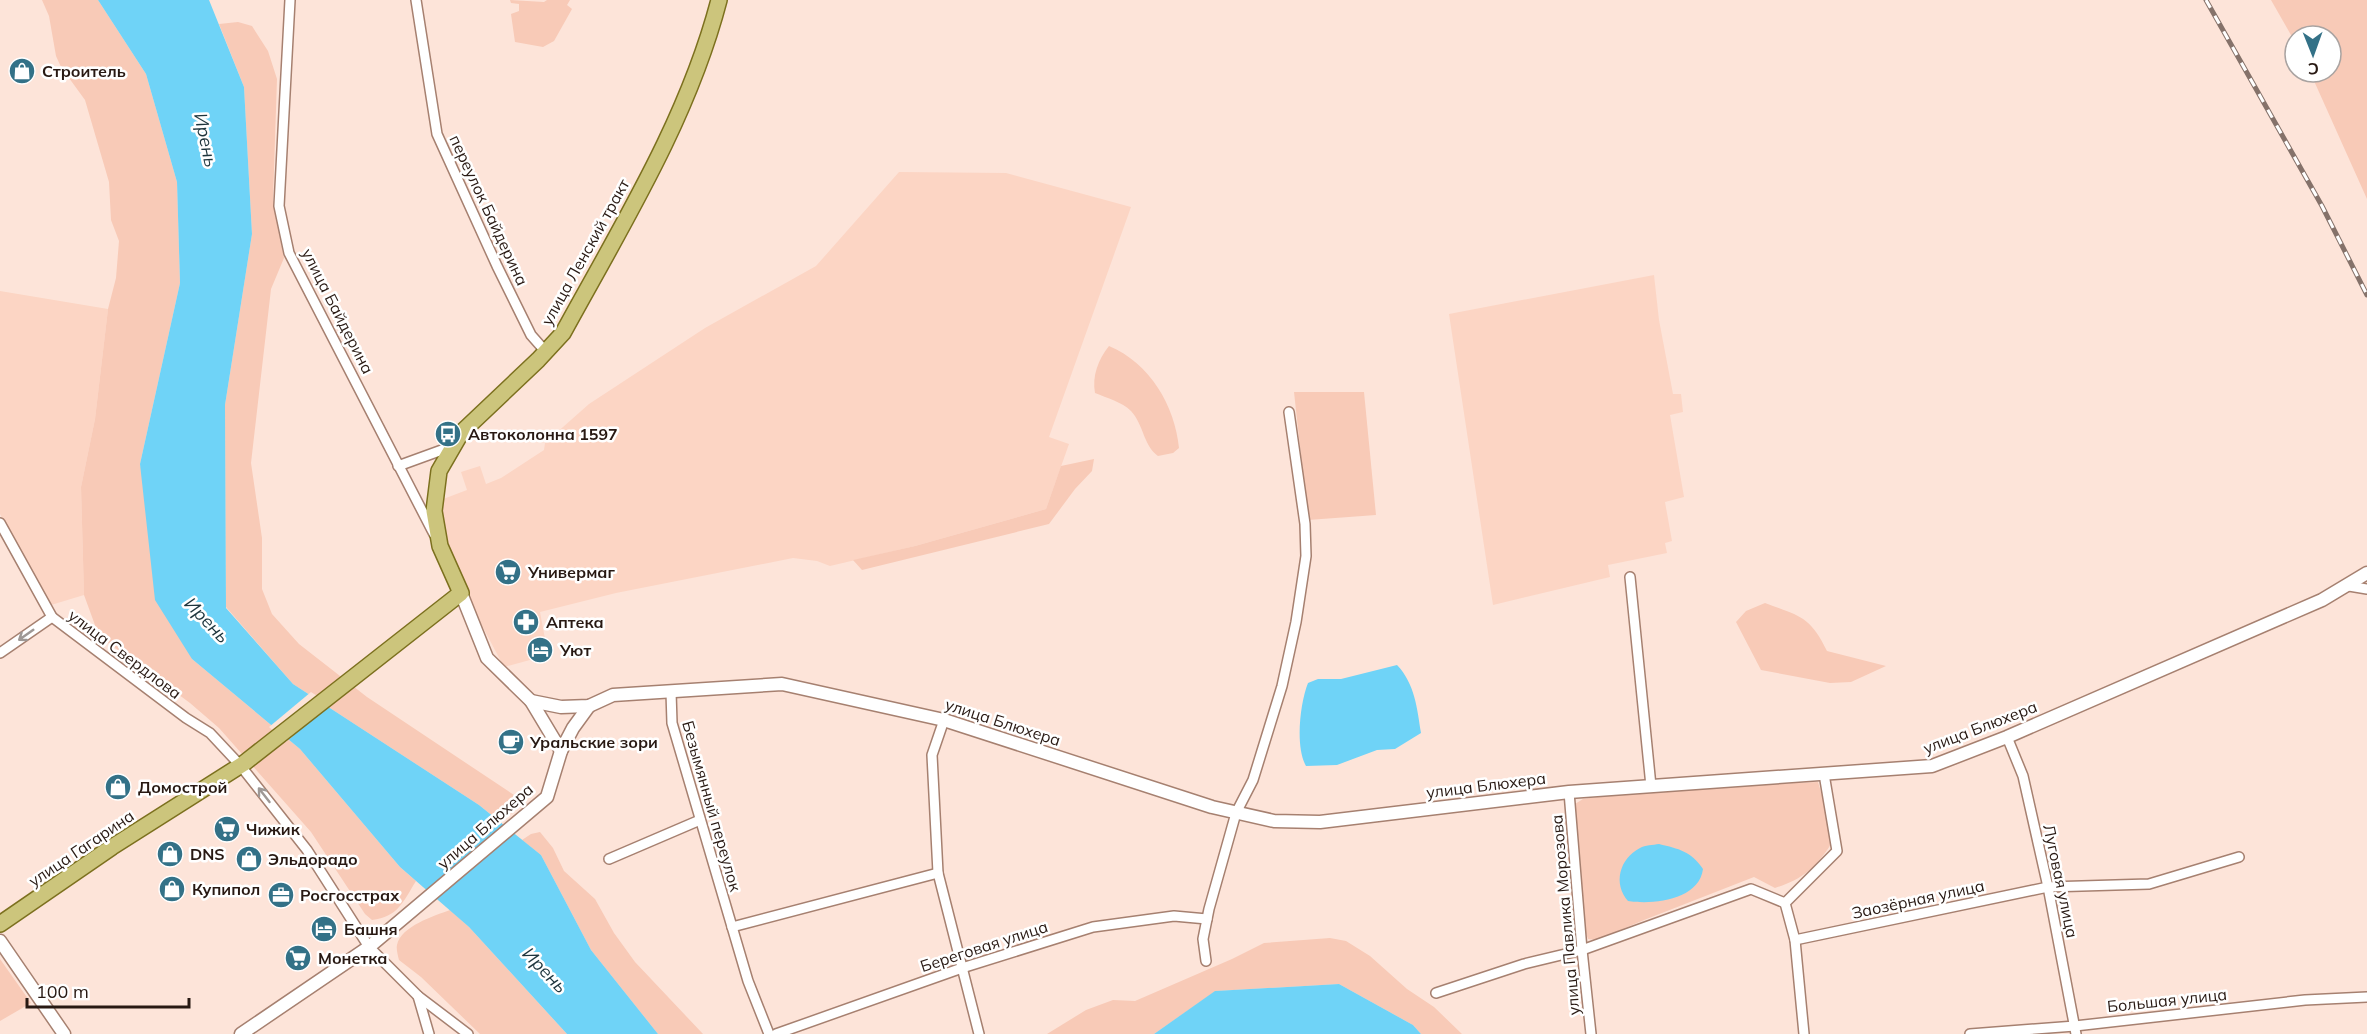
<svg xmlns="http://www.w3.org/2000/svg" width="2367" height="1034" font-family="Mulish,sans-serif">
  <rect width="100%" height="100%" fill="#fde4d9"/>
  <!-- built -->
  <g fill="#fcd5c4">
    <path d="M899 172 1006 173 1131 207 1049 437 1069 444 1046 509 915 546 830 566 817 561 793 558 616 593 540 612 548 655 504 667 479 620 444 532 438 501 467 490 461 472 480 466 486 484 501 478 544 450 545 443 589 404 705 328 816 266Z"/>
    <path d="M1654 275 1659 320 1673 394H1681L1683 412 1670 415 1684 497 1665 502 1672 541 1665 543 1667 553 1608 565 1610 577 1493 605 1449 314Z"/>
    <path d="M0 291 108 309 95 419 81 487 84 595 51 605 37 586 0 514Z"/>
  </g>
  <!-- green -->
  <g fill="#f8cab7">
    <path d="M42 0H98L146 74 177 182 180 283 140 464 192 659 300 749 400 867 416 881C403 902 398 917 372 920L365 914 311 832 219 728 190 703 99 636 84 595 81 487 95 419 108 309 116 278 119 241 111 220 109 182 85 100 61 67 56 56 49 16Z"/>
    <path d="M510 0 544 2 547 0H570L567 5 572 9 554 41 543 47 515 42 511 14 519 11V4L511 3Z"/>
    <path d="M2271 0H2367V199L2310 72H2331V36H2295V42Z"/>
    <path d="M238 22 252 26 268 51 277 79 273 200 284 258 271 289 251 463 262 538V589L272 614 299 644 367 697 514 795 513 813 499 821 479 805 293 684 226 607 225 405 252 234 244 87 219 24Z"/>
    <path d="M1109 346C1150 363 1175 406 1179 448L1173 453 1158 456C1143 445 1144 425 1131 411 1122 402 1107 398 1095 393 1092 376 1098 360 1109 346Z"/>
    <path d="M1294 392H1364L1376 515 1308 520Z"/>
    <path d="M1094 459 1092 471 1075 489 1049 524 862 570 853 560 915 546 1046 509 1061 466Z"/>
    <path d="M1765 603C1800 616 1810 616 1827 651L1886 666 1851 682 1830 683 1761 670 1736 622 1746 611Z"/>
    <path d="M1818 782 1826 809 1831 844C1816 868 1801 880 1775 888L1754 877 1644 920 1597 940 1588 939 1584 928 1575 804 1583 799 1646 790Z"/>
    <path d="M540 832 553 848 564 871 595 899 614 933 635 962 703 1034H658L591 950 541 855 522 840 531 834Z"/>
    <path d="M450 910 469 927 567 1034H480L421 977 399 960C398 956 396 949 397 945 401 926 434 916 450 910Z"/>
    <path d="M1330 938 1346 941 1370 956 1407 989 1434 1007 1462 1034H1421L1413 1025 1339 984 1216 991 1154 1034H1047L1086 1010 1113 1000 1135 1001 1232 959 1264 943Z"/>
    <path d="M0 959 31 1003 0 1021Z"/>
  </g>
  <!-- water -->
  <g fill="#6fd3f7">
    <path d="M98 0H209L244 87 252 234 225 405 226 608 293 684 479 805 541 855 591 950 658 1034H567L469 927 400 867 300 749 192 659 155 600 140 464 180 283 177 182 146 74Z"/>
    <path d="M1397 665C1415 684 1417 708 1421 733L1395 749 1377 750 1337 765 1306 766C1295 747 1300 703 1308 683L1318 679H1341Z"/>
    <path d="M1659 844C1679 849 1691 851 1703 869 1699 900 1653 905 1628 901 1613 884 1619 859 1640 848 1645 845 1653 845 1659 844Z"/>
    <path d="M1339 984 1413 1025 1421 1034H1154L1215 991Z"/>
  </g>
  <!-- pier -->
  <path fill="#fde4d9" d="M311 692 330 704 286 742 269 727Z"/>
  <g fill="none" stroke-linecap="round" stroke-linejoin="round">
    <defs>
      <g id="minor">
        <path d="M290 0 279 206 289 253 434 534"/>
        <path d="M416 0 437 134 497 266 531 335 546 352"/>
        <path d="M398 466 453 446"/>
        <path d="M0 523 52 617 186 718 210 733 240 765 307 850 369 947 418 996 468 1034"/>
        <path d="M1630 577 1651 786"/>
        <path d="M2349 586 2367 589"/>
        <path d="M0 653 52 617"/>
        <path d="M671 692 672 723 748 981 769 1034"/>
        <path d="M944 720 932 755 938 873 979 1034"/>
        <path d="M2007 737 2023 776 2048 887 2076 1034"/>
        <path d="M1569 792 1582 950 1591 1034"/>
        <path d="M609 859 700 820"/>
        <path d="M732 927 938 873"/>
        <path d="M1795 940 2048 887 2149 884 2239 857"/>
        <path d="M1206 961 1203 939 1209 909 1236 813 1253 780 1282 686 1296 622 1306 556 1305 524 1289 412"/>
        <path d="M1436 993 1524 964 1582 950 1751 889 1785 903"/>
        <path d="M418 996 429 1034"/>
        <path d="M776 1034 962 968 1093 927 1174 916 1207 919"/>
        <path d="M1804 1034 1795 940 1785 903 1837 851 1824 774"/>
        <path d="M1970 1034 2075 1026 2305 1000 2367 997"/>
      </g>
      <g id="tertiary">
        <path d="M461 593 487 658 531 701 561 751"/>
        <path d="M531 701 561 707 589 706 613 695 782 684 944 720 1212 807 1274 821 1320 822 1569 792 1932 766 2007 737 2322 600 2367 573"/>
        <path d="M0 941 64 1034"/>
        <path d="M241 1034 369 947 547 797 561 751 573 728 589 706"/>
      </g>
      <path id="primary" d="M0 924 112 847 243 764 461 593 440 546 434 511 439 471 461 433 538 360 563 333C622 225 688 119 719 0"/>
    </defs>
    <!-- minor casing -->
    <use href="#minor" stroke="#a68070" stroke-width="12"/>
    <!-- tertiary casing -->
    <use href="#tertiary" stroke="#a68070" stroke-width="15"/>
    <!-- primary casing -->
    <use href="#primary" stroke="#7c701e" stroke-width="18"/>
    <!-- minor -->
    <use href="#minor" stroke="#fff" stroke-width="9"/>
    <!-- tertiary -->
    <use href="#tertiary" stroke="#fff" stroke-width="12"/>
    <!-- primary -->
    <use href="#primary" stroke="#ccc57c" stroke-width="15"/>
    <defs>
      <path id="rail" d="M2206 0 2322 206 2367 295"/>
    </defs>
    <!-- rail casing -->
    <use href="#rail" stroke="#85726a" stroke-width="5"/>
    <!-- rail -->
    <use href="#rail" stroke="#fff" stroke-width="3" stroke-dasharray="9" stroke-linecap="butt"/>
  </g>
  <!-- one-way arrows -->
  <defs><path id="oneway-shaft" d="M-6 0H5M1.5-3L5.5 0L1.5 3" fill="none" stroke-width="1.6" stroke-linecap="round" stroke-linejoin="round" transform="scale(1.5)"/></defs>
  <g stroke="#9e9895">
    <use href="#oneway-shaft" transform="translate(26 635) rotate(145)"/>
    <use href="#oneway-shaft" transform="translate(264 795) rotate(-128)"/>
  </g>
  <!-- icons -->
  <defs>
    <symbol id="shop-disc" viewBox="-11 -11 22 22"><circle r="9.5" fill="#337187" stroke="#fff"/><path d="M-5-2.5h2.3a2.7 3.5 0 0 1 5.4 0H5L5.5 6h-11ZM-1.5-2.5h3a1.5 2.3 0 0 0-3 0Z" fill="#fff"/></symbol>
    <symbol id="bus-disc" viewBox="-11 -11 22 22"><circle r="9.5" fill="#337187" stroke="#fff"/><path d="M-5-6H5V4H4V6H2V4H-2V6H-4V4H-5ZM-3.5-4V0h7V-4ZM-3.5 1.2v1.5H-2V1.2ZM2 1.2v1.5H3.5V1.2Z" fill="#fff"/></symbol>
    <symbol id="supermarket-disc" viewBox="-11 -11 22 22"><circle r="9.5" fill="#337187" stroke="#fff"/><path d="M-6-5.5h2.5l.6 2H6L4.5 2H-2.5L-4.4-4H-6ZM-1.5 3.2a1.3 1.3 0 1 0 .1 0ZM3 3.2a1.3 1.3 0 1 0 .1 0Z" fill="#fff"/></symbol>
    <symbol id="pharmacy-disc" viewBox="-11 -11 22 22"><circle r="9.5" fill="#337187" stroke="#fff"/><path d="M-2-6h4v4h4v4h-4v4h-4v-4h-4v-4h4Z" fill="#fff"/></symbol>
    <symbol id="hotel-disc" viewBox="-11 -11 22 22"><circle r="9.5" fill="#337187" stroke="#fff"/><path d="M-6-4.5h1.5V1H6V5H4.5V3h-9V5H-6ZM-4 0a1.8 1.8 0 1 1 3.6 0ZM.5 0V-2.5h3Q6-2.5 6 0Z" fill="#fff"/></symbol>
    <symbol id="cafe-disc" viewBox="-11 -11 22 22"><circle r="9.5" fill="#337187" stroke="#fff"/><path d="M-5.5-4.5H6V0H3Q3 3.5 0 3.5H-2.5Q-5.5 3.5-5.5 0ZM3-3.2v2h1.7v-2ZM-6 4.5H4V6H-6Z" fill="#fff"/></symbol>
    <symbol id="office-disc" viewBox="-11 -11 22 22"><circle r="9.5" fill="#337187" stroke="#fff"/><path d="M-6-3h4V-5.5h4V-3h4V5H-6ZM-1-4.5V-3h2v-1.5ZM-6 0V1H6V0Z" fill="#fff"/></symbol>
  </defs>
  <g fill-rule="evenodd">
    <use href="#shop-disc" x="7" y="56" width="30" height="30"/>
    <use href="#bus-disc" x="433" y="419" width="30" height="30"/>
    <use href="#supermarket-disc" x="493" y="557" width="30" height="30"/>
    <use href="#pharmacy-disc" x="511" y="607" width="30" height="30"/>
    <use href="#hotel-disc" x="525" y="635" width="30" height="30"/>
    <use href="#cafe-disc" x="496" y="727" width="30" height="30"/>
    <use href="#shop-disc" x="103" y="772" width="30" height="30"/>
    <use href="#supermarket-disc" x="212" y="814" width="30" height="30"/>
    <use href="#shop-disc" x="155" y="839" width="30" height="30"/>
    <use href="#shop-disc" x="234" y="844" width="30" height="30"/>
    <use href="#shop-disc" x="157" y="874" width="30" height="30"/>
    <use href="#office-disc" x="266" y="880" width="30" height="30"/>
    <use href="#hotel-disc" x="309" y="914" width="30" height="30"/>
    <use href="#supermarket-disc" x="283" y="943" width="30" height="30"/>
  </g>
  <g text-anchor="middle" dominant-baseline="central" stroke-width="5" stroke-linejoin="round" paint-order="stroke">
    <!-- poi labels -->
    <g font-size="16" font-weight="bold" fill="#281913" stroke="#fff" text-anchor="start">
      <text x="42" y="71">Строитель</text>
      <text x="468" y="434">Автоколонна 1597</text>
      <text x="528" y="572">Универмаг</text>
      <text x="546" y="622">Аптека</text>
      <text x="560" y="650">Уют</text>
      <text x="530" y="742">Уральские зори</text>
      <text x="138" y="787">Домострой</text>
      <text x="246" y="829">Чижик</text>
      <text x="190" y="854">DNS</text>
      <text x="268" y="859">Эльдорадо</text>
      <text x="192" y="889">Купипол</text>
      <text x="300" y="895">Росгосстрах</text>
      <text x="344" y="929">Башня</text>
      <text x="318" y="958">Монетка</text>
    </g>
    <!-- street labels -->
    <g font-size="16" fill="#281913" stroke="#fff">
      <text transform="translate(489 210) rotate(65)">переулок Байдерина</text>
      <text transform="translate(585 252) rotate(-61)">улица Ленский тракт</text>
      <text transform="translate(338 311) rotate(63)">улица Байдерина</text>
      <text transform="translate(125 654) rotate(37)">улица Свердлова</text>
      <text transform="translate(1003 722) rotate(18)">улица Блюхера</text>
      <text transform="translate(1980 727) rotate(-21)">улица Блюхера</text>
      <text transform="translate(1486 785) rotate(-7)">улица Блюхера</text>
      <text transform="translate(712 806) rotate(74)">Безымянный переулок</text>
      <text transform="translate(485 826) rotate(-41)">улица Блюхера</text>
      <text transform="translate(81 848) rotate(-34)">улица Гагарина</text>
      <text transform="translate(2061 881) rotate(78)">Луговая улица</text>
      <text transform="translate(1918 899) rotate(-12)">Заозёрная улица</text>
      <text transform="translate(1565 915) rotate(-95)">улица Павлика Морозова</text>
      <text transform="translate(984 946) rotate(-18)">Береговая улица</text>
      <text transform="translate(2167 1000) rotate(-6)">Большая улица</text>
    </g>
    <!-- water labels -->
    <g font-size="18" font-style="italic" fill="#1e353d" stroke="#fff">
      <text transform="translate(206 140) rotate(78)">Ирень</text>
      <text transform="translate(207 620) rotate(46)">Ирень</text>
      <text transform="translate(545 970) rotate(46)">Ирень</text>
    </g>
  </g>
  <!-- north arrow -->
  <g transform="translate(2313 54) rotate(179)"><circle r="28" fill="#ffffff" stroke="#a9a3a1" stroke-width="1.5"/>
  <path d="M0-4.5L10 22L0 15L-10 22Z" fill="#337187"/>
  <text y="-9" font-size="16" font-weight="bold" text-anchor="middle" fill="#281913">С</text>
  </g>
  <!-- scale -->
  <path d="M27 998v9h162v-9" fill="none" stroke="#281913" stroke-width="3"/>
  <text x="36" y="998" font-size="18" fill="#281913" stroke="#ffffff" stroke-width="4.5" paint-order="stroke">100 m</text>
</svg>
